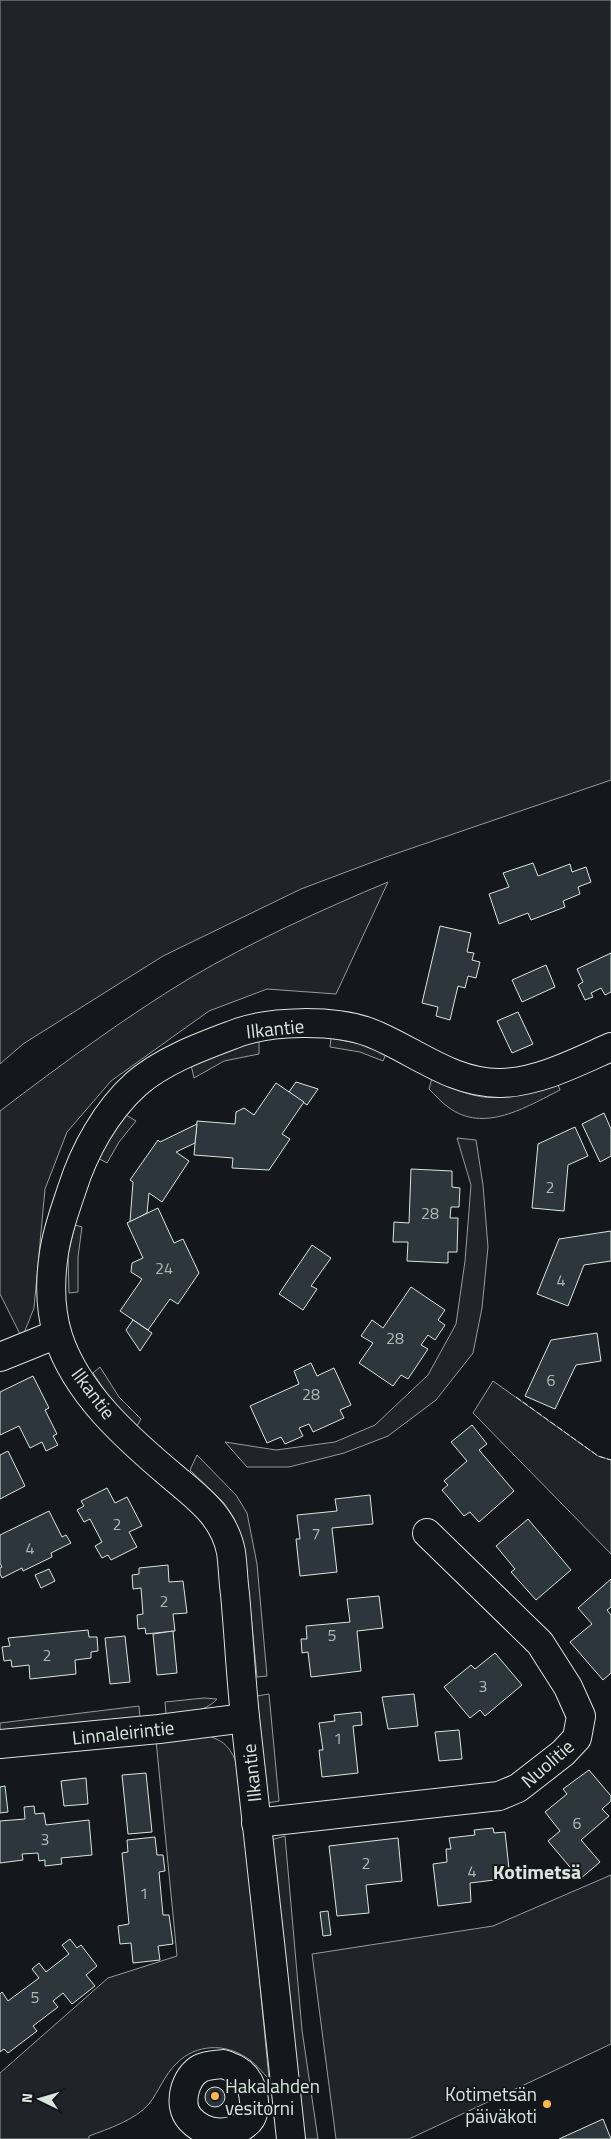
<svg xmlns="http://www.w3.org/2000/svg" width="611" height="2139" font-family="'Titillium Web',sans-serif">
  <rect width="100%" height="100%" fill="#14181c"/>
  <!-- green -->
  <g fill="#202428" stroke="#939e99">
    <path d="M0 0H611V780L386 857 301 889 163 956 23 1044 0 1064Z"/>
    <path d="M388 882 336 994 267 989 209 1011 111 1081 67 1132 45 1189 34 1308 22 1338 0 1294V1111C62 1064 124 1018 190 978 251 942 323 909 388 882Z"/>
    <path d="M331 1038 361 1044 386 1054 383 1061 360 1052 330 1047Z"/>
    <path d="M259 1040V1054L224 1061 194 1078 191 1065Z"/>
    <path d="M432 1078C485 1106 503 1101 557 1082L560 1090C526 1107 484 1134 448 1107 441 1102 435 1095 429 1089Z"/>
    <path d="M126 1115 136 1121 119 1142 107 1163 98 1158 108 1134Z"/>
    <path d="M457 1138 476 1140 483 1185 488 1247 482 1308 473 1353 436 1400 388 1436 344 1453 289 1467H247L225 1442 276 1450 335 1442 375 1425 428 1375 456 1324 465 1261 471 1185Z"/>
    <path d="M75 1225 82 1227 78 1257V1292L69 1293 68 1255Z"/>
    <path d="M100 1367 119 1397 141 1419 137 1426 113 1403 93 1373Z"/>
    <path d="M493 1381 598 1456 611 1460V1554L473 1413Z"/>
    <path d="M197 1455 236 1495 247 1513 257 1564 267 1676 257 1677 246 1564 239 1534 234 1518 224 1503 190 1470Z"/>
    <path d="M269 1694 279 1801 268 1803 257 1696Z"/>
    <path d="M204 1698 217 1699C206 1712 183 1714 166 1714L165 1702Z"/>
    <path d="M139 1706 140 1718 0 1732V1723Z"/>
    <path d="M203 1734C221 1740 228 1743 236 1762L252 1902 269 2079C262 2072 255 2063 247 2058 225 2043 196 2044 177 2063 165 2074 159 2091 149 2104 135 2120 108 2129 89 2136V2139H0V2073L108 1978 177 1956 156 1740Z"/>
    <path d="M285 1836 302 2030 318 2139H303L271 1840Z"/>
    <path d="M611 1875V2044L409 2139H336L312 1954 493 1926Z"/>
  </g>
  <!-- building -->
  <g fill="#2c363c" stroke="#d8e6dc">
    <path d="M533 863 538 876 570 864 572 872 586 867 591 882 578 887 580 894 563 901 565 907 531 920 528 913 499 924 489 894 509 887 503 873Z"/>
    <path d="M440 926 471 933 467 952 474 953 472 960 480 962 476 978 468 976 465 988 458 986 450 1020 436 1016 438 1007 422 1003Z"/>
    <path d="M611 953V992L605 995 601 988 591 993 593 997 585 1000 578 985 583 982 577 969Z"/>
    <path d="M546 965 555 987 522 1002 512 980Z"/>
    <path d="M518 1012 533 1044 512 1053 497 1021Z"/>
    <path d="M296 1082 318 1089 307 1105 289 1092Z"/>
    <path d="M276 1083 304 1102 282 1134 290 1139 269 1170 232 1168 233 1158 194 1155 197 1121 235 1124 236 1112 244 1108 254 1115Z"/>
    <path d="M604 1113 611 1129V1156L600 1162 582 1124Z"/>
    <path d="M197 1124 195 1143 176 1152 189 1161 162 1202 149 1193 147 1213 130 1222 133 1182 130 1180 158 1140 160 1142Z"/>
    <path d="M575 1127 588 1156 568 1165 564 1211 532 1208 538 1144Z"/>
    <path d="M411 1169 452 1171V1187L460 1188 459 1207H451L450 1218H458L457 1252H448V1263L407 1261 408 1242H393L394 1222 409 1223Z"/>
    <path d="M158 1208 174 1243 183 1239 199 1273 178 1304 170 1299 148 1330 120 1311 142 1279 131 1272 132 1263 143 1258 127 1223Z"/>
    <path d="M611 1231V1261L584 1265 568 1306 537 1294 559 1239Z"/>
    <path d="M312 1245 331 1258 311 1286 317 1289 303 1310 279 1294Z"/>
    <path d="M411 1287 445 1310 438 1320 445 1325 435 1340 428 1335 421 1345 428 1349 408 1379 401 1375 393 1386 359 1363 373 1343 361 1336 372 1320 383 1328Z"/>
    <path d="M133 1320 152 1333 140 1351 126 1330Z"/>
    <path d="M597 1333 601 1361 576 1365 555 1409 525 1396 551 1340Z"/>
    <path d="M311 1363 317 1376 334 1368 351 1405 340 1410 344 1418 313 1432 309 1424 299 1428 303 1436 285 1444 281 1437 267 1443 250 1406 299 1384 294 1371Z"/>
    <path d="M33 1376 49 1408 45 1410 57 1434 53 1436 58 1445 46 1451 42 1442 30 1448 19 1426 0 1435V1392Z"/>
    <path d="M472 1425 487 1444 479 1450 514 1491 479 1522 470 1512 464 1516 442 1490 448 1485 444 1481 467 1461 451 1442Z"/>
    <path d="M8 1451 25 1486 0 1499V1455Z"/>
    <path d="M107 1488 115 1503 127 1497 142 1526 129 1532 137 1547 111 1560 108 1555 102 1558 95 1546 102 1542 90 1519 84 1522 77 1510 84 1506 81 1501Z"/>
    <path d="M370 1495 373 1524 332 1528 337 1572 300 1576 296 1539H300L297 1515 337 1511 335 1499Z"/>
    <path d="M49 1511 62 1537 66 1535 71 1543 51 1553 52 1557 23 1571 22 1568 2 1578 0 1574V1568L2 1567 0 1563V1535Z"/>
    <path d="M528 1519 571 1570 536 1600 511 1572 515 1569 496 1546Z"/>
    <path d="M168 1565 169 1582 183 1581 187 1613 173 1614 175 1631 146 1634 145 1628 138 1629 137 1615 143 1614 141 1588 133 1589 132 1575 139 1574V1568Z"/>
    <path d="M49 1569 55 1581 41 1588 35 1575Z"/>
    <path d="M611 1579V1607L607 1610 611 1615V1673L603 1680 570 1642 592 1624 578 1608Z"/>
    <path d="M379 1596 383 1628 357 1631 361 1671 311 1677 308 1652 302 1653 301 1639H307L306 1626 350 1622 347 1599Z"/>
    <path d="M88 1630 89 1637H97L98 1651 91 1652V1658L75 1660 76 1674 30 1679 29 1665 12 1667 11 1660 4 1661 2 1647 10 1646 8 1638Z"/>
    <path d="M173 1631 177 1673 157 1675 153 1634Z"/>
    <path d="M125 1636 130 1682 110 1684 105 1638Z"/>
    <path d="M495 1653 522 1685 485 1716 480 1710 470 1718 444 1687 471 1665 475 1669Z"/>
    <path d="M414 1694 418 1726 388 1729 382 1697Z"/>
    <path d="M361 1712 362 1725 353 1726 358 1773 322 1777 319 1750H323L319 1723 335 1721 334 1715Z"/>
    <path d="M459 1730 462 1759 439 1761 435 1732Z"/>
    <path d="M589 1770 611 1796V1801L602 1809 609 1816 581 1840 600 1862 580 1879 548 1841 560 1831 545 1812 567 1794 563 1789Z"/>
    <path d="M146 1773 152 1832 128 1834 122 1775Z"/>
    <path d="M86 1778 88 1804 64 1806 61 1781Z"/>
    <path d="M5 1786 8 1812 0 1813V1787Z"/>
    <path d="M34 1806 35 1814 44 1813 46 1825 89 1820 92 1855 61 1858 62 1864 45 1866V1860L39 1861 38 1853 22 1854 23 1860 0 1863V1821L25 1819 24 1807Z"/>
    <path d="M493 1828 494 1833 505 1832 510 1878 470 1883 471 1902 438 1906 433 1864 447 1862 446 1849H451L449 1838 475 1835 474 1830Z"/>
    <path d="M155 1837 157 1855H163L165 1871 159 1872 163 1915H169L173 1944 158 1946 160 1960 133 1963 131 1943 120 1944 118 1926 129 1924 122 1853 128 1852 127 1840Z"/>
    <path d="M398 1838 402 1881 366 1885 369 1913 337 1916 329 1846Z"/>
    <path d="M328 1911 331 1935 323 1936 320 1912Z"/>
    <path d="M70 1939 77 1948 81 1945 97 1966 86 1975 95 1986 72 2004 63 1993 53 2001 58 2007 33 2026 37 2031 8 2053 4 2049 0 2052V1994L2 1992 8 2001 39 1978 32 1969 39 1963 46 1972 69 1954 62 1945Z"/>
    <circle cx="215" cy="2097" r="10"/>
    <path d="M603 2119 611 2139H559Z"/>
  </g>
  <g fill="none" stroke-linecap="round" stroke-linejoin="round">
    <defs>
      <g id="minor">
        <path d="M0 1357 57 1334"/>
        <path d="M0 1744 159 1729 245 1718"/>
        <path d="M256 1823 499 1796 518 1788 563 1753 577 1738 581 1716 568 1687 540 1643 427 1533"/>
        <path d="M223 2064C232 2067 240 2070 246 2078 254 2088 258 2111 249 2121 233 2137 205 2136 190 2119 177 2105 185 2076 201 2068 208 2065 216 2065 223 2064Z"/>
        <path d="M291 2139C277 2001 261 1864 246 1726 241 1682 239 1638 235 1594 233 1580 233 1566 231 1552 224 1516 198 1498 172 1476 127 1438 76 1393 58 1336 50 1310 50 1279 54 1253 57 1231 65 1210 72 1189 84 1151 106 1111 136 1084 162 1061 200 1047 232 1035 268 1020 334 1019 371 1033 414 1050 452 1084 501 1083 539 1082 577 1062 611 1047"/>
      </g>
    </defs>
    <!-- minor casing -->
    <use href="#minor" stroke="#d8e6dc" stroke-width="30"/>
    <!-- minor -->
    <use href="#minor" stroke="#14181c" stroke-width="28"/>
    <!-- fence -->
    <path stroke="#d8e6dc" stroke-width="1" stroke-dasharray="6 2.5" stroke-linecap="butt" d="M516 1397 598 1456 611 1460"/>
  </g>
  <!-- markers -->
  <g fill="#ffb74d" stroke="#14181c" stroke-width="2">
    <circle cx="215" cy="2096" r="5"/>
    <circle cx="547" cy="2104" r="5"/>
  </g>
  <g text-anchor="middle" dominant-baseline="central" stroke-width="4" stroke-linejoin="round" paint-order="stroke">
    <!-- number labels -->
    <g font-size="16" fill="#adbab4">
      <text x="550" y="1187">2</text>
      <text x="430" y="1213">28</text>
      <text x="164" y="1268">24</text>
      <text x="561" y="1280">4</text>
      <text x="395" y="1338">28</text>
      <text x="551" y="1380">6</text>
      <text x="311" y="1394">28</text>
      <text x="117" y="1524">2</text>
      <text x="316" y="1533">7</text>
      <text x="30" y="1548">4</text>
      <text x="164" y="1601">2</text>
      <text x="332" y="1635">5</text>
      <text x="47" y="1655">2</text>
      <text x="483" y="1686">3</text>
      <text x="338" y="1738">1</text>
      <text x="577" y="1823">6</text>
      <text x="45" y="1839">3</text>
      <text x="366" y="1863">2</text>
      <text x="472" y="1871">4</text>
      <text x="144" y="1893">1</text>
      <text x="35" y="1997">5</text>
    </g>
    <!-- street labels -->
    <g font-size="19" fill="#d8e6dc" stroke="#14181c">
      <text transform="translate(275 1028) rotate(-6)">Ilkantie</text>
      <text transform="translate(94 1393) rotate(53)">Ilkantie</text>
      <text transform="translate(123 1732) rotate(-6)">Linnaleirintie</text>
      <text transform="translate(547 1763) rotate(-41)">Nuolitie</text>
      <text transform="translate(251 1773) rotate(-96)">Ilkantie</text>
    </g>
    <!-- poi labels -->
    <g font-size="19" fill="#d8e6dc" stroke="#14181c" text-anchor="start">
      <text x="225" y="2085">Hakalahden<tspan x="225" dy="22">vesitorni</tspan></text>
      <text x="537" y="2093" text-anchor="end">Kotimetsän<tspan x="537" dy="22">päiväkoti</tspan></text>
    </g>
    <!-- neighbourhood labels -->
    <g font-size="20" font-weight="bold" fill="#d8e6dc" stroke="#14181c">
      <text x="537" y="1871">Kotimetsä</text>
    </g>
  </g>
  <!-- north arrow -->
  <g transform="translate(40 2099) rotate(275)" stroke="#14181c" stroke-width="4" paint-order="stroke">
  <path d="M0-4L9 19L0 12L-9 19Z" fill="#d8e6dc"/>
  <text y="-8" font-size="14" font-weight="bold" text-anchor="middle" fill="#d8e6dc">N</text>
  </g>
</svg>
